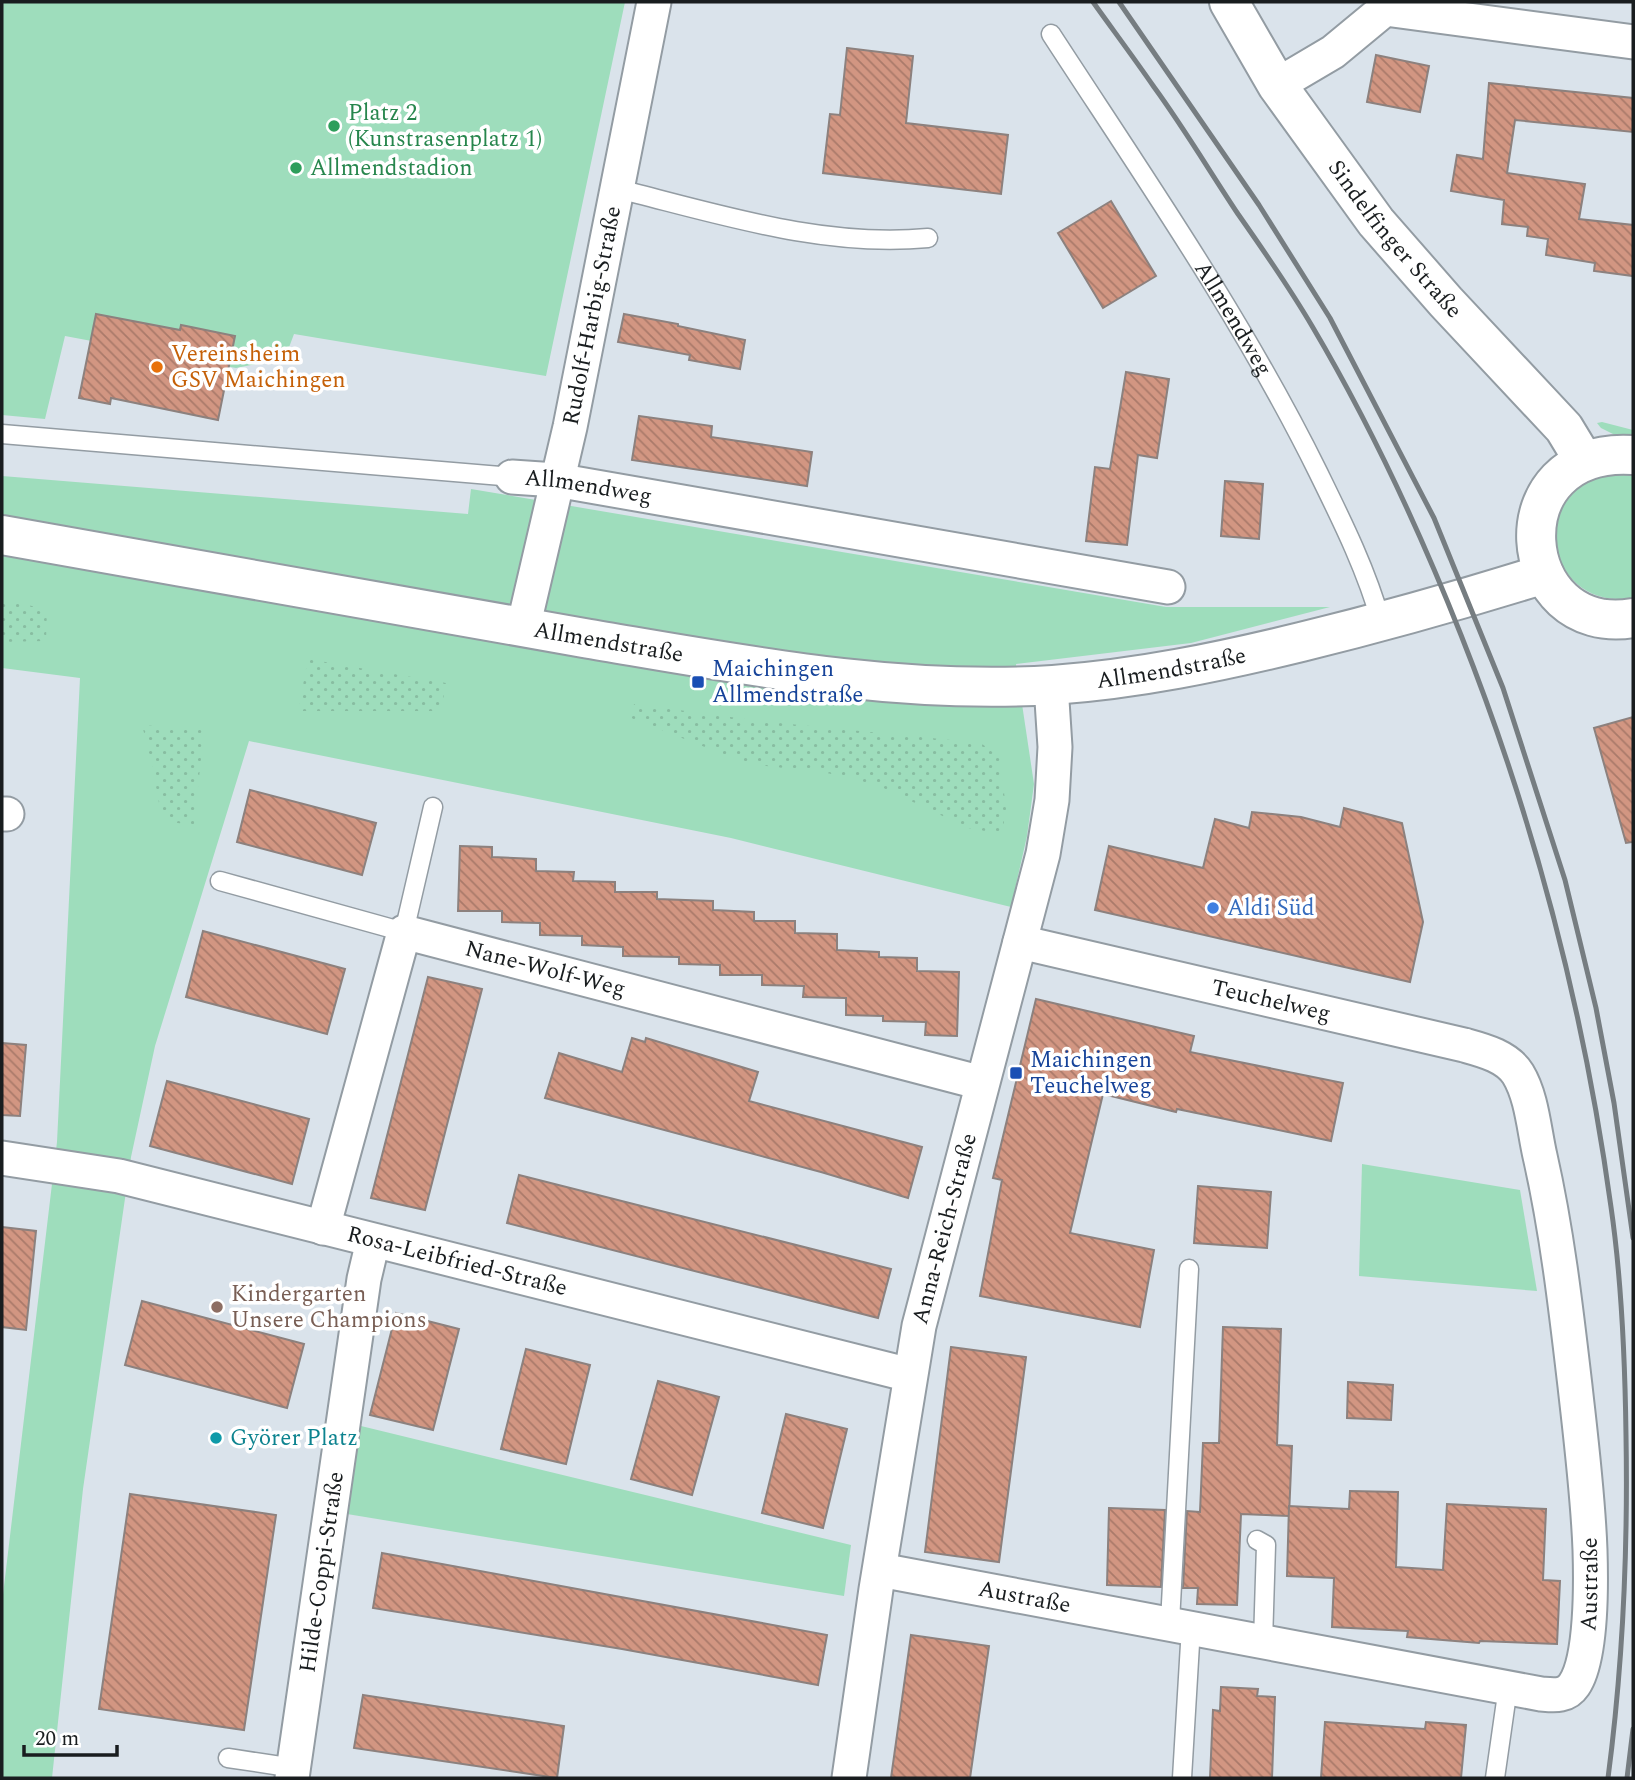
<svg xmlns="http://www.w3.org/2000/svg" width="1635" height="1780" font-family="Spectral,serif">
  <defs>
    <pattern id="park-dots" width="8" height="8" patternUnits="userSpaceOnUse" patternTransform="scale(1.75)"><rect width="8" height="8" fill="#9eddbc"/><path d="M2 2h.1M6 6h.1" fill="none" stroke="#88bda1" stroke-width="1.8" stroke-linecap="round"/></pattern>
    <pattern id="building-back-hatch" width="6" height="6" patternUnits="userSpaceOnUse" patternTransform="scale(1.75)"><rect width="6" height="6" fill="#d29682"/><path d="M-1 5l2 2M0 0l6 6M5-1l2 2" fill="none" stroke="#aa7a6a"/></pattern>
  </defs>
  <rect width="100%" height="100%" fill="#dae3eb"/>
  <!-- grass -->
  <g fill="#9eddbc">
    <path d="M2 2H625L546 376 294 334 285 358 236 368 65 336 45 419 2 415Z"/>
    <path d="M1602 422 1633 430V444L1601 428 1597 423Z"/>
    <path d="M1619 473 1633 475V598C1543 612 1523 484 1619 473Z"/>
    <path d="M2 476 468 514 471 489 1166 607H1330L1191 643 1016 664 1034 784 1027 836 1011 907 731 838 249 741 155 1046 131 1157 83 1489 52 1778H2V1603L57 1142 80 678 2 668Z"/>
    <path d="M1362 1164 1520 1190 1537 1291 1359 1276Z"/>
    <path d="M361 1426 851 1545 844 1596 347 1514Z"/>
  </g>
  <!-- park -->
  <g fill="url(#park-dots)">
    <path d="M2 600 47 609 46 641 2 642Z"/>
    <path d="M308 659 446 683 441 711H298Z"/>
    <path d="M634 704 760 721 981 743 1000 758 1006 809 1002 834 968 828 877 785 827 773 748 764 631 718Z"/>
    <path d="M142 725 204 730 194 826 162 820 152 764Z"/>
  </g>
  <!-- building -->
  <g fill="url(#building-back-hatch)" stroke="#8c817e" stroke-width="2">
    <path d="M847 48 913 56 906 123 1008 135 1001 194 823 173 830 114 840 115Z"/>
    <path d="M1376 55 1429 66 1420 112 1367 102Z"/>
    <path d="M1489 83 1633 98V132L1515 120 1507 173 1585 184 1579 219 1633 225V276L1594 271 1595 263 1546 255 1548 239 1527 236 1528 227 1502 224 1504 200 1451 191 1457 155 1483 159Z"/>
    <path d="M1111 201 1156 276 1103 308 1058 233Z"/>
    <path d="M96 314 180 330 181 325 235 336 218 420 111 398 110 404 79 398Z"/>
    <path d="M624 314 678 324V326L745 340 740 369 689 360 690 355 618 342Z"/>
    <path d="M1126 372 1169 379 1157 458 1138 455 1127 545 1086 541 1095 467 1110 469Z"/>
    <path d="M639 416 712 426 711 437 812 452 807 486 632 460Z"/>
    <path d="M1225 481 1263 484 1259 539 1221 536Z"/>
    <path d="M1633 717V842L1626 843 1594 728Z"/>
    <path d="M250 790 376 823 362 875 237 842Z"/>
    <path d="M1344 808 1402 823 1423 922 1410 982 1095 910 1109 846 1203 868 1215 819 1249 828 1252 812 1301 817 1340 827Z"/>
    <path d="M460 846 492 847V857L536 859V871L574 872 573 881 615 882V892H657V899L713 901V910L754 912V921H795V933L837 934V950L879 952V957L917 958V971L959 972 957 1036 925 1035 926 1022 883 1021V1016L846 1015V998L803 997 804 986 762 985V975H720V965L679 964V957L623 956V947L582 945V936L540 935V923L502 922V911H458Z"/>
    <path d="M203 931 345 969 327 1034 186 997Z"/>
    <path d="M428 977 482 989 425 1210 371 1198Z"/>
    <path d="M1036 999 1194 1036 1190 1052 1343 1083 1331 1141 1177 1109 1176 1112 1103 1094 1070 1233 1154 1250 1140 1327 980 1296 1002 1180 993 1178Z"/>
    <path d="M632 1038 645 1042 646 1038 758 1072 749 1101 922 1147 908 1198 821 1172 545 1098 559 1053 622 1072Z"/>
    <path d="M2 1043 26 1045 20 1116 2 1115Z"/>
    <path d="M167 1081 309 1119 292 1184 150 1146Z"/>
    <path d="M519 1175 891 1269 878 1318 507 1223Z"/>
    <path d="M1198 1186 1271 1192 1267 1248 1194 1243Z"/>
    <path d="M2 1227 36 1231 26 1330 2 1327Z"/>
    <path d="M142 1301 304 1344 287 1408 125 1365Z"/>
    <path d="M396 1313 459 1329 433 1430 370 1415Z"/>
    <path d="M1223 1327 1281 1329 1277 1445 1292 1446 1289 1516 1241 1514 1237 1605 1197 1604 1198 1588H1183L1187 1511 1200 1512 1203 1443H1219Z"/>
    <path d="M951 1347 1026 1357 999 1562 925 1552Z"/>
    <path d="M526 1349 590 1365 566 1464 501 1449Z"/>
    <path d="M658 1381 719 1397 692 1495 631 1479Z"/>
    <path d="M1348 1382 1393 1385 1391 1420 1347 1418Z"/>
    <path d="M786 1414 847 1429 823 1528 762 1513Z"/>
    <path d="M1350 1491 1398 1492 1396 1567 1443 1570 1447 1504 1546 1509 1543 1580 1560 1581 1557 1644 1480 1641 1479 1643 1407 1637 1408 1631 1332 1627 1334 1578 1287 1576 1289 1506 1349 1509Z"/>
    <path d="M130 1494 276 1515 244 1730 99 1709Z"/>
    <path d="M1109 1508 1165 1510 1161 1587 1107 1585Z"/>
    <path d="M382 1553 827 1635 818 1685 622 1649 373 1608Z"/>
    <path d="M911 1635 989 1646 970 1778H891Z"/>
    <path d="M1221 1687 1258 1689 1257 1696 1275 1697 1272 1778H1210L1213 1710 1220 1711Z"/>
    <path d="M363 1695 564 1726 557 1778 354 1748Z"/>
    <path d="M1325 1722 1425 1729 1426 1722 1466 1725 1461 1778H1321Z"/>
  </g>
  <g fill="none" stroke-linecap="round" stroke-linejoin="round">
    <defs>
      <g id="lane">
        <path id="s1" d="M1051 34C1144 177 1242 318 1318 472 1342 521 1366 569 1381 622"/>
        <path d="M618 189C719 214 823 248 928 238"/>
        <path d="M2 434 512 477"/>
        <path d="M220 881 404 932 433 807"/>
        <path d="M1257 1540 1266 1545 1263 1642"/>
        <path d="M1170 1622 1189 1269"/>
        <path d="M228 1758 294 1768"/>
        <path d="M1182 1778 1191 1627"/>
        <path d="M1495 1778 1508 1687"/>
      </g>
      <g id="street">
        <path d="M1277 85 1333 52 1385 9 1633 42"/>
        <path id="s2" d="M512 477 556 480 1168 587"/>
        <path id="s3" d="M523 628 570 427 654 2"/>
        <path d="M2 814H7"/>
        <path id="s4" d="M2 1158 119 1176 910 1375"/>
        <path id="s5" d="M323 1228 404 932 982 1083"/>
        <path id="s6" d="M880 1570 1541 1694C1554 1695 1566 1697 1574 1685 1592 1659 1591 1582 1590 1550 1588 1495 1581 1440 1575 1386 1566 1309 1557 1231 1540 1156 1534 1130 1532 1097 1518 1074 1507 1056 1482 1050 1464 1045L1020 942"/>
        <path id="s7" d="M292 1778 364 1279 373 1241"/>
        <path id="s8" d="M849 1778 876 1589 919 1326 1043 854 1052 800 1055 747 1051 685"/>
      </g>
      <g id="secondary">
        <path id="s9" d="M1229 2 1277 85 1376 222 1446 302 1564 428 1584 461"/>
        <path d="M1633 455C1495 446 1513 638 1633 618"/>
        <path id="s10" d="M2 535C196 569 389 605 584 638 739 664 895 695 1053 685 1137 679 1219 662 1301 642 1383 622 1464 599 1544 574"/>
      </g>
    </defs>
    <!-- lane casing -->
    <use href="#lane" stroke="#939ca3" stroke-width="21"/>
    <!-- street casing -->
    <use href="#street" stroke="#939ca3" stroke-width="37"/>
    <!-- secondary casing -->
    <use href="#secondary" stroke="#939ca3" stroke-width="42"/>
    <!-- lane -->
    <use href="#lane" stroke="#fff" stroke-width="18"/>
    <!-- street -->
    <use href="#street" stroke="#fff" stroke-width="33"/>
    <!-- secondary -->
    <use href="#secondary" stroke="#fff" stroke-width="38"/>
    <!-- rail -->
    <g stroke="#767d81" stroke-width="5">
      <path d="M1093 2C1113 30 1134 58 1154 87 1184 128 1210 172 1238 214 1264 251 1289 287 1312 326 1370 424 1419 529 1461 635 1534 819 1584 1010 1611 1207 1622 1282 1625 1359 1626 1435 1628 1550 1623 1664 1608 1778"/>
      <path d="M1119 2 1259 205 1330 318 1434 518 1503 688 1565 880 1596 1008 1614 1103 1633 1238"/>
      <path d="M1627 1778 1633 1729"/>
    </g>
  </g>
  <!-- markers -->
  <g fill="#2e9e5b" stroke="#fff" stroke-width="2.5">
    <circle cx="334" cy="126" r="7"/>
    <circle cx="296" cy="168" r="7"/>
  </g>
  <circle fill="#e8710a" stroke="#fff" stroke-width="2.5" cx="157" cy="367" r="7"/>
  <g fill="#1a4fb4" stroke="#fff" stroke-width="2.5">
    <rect x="691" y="675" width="14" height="14" rx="3.5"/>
    <rect x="1009" y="1066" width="14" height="14" rx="3.5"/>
  </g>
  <circle fill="#3f7fe0" stroke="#fff" stroke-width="2.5" cx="1213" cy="908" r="7"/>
  <circle fill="#8d6e63" stroke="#fff" stroke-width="2.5" cx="217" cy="1307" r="7"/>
  <circle fill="#0f9aa8" stroke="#fff" stroke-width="2.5" cx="216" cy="1438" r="7"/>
  <g text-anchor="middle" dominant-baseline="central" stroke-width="7" stroke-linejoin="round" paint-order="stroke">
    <!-- leisure labels -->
    <g font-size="23" fill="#27864d" stroke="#fff" text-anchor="start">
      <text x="348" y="113">Platz 2<tspan x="348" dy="26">(Kunstrasenplatz 1)</tspan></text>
      <text x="310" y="168">Allmendstadion</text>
    </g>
    <!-- street labels -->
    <g font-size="23" fill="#191d1f" stroke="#fff">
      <text stroke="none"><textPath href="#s9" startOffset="290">Sindelfinger Straße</textPath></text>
      <text stroke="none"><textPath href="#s3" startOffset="320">Rudolf-Harbig-Straße</textPath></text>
      <text stroke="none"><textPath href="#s1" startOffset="338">Allmendweg</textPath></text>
      <text stroke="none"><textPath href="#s2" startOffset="77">Allmendweg</textPath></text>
      <text stroke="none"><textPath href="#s10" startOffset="616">Allmendstraße</textPath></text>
      <text stroke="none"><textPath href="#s10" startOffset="1183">Allmendstraße</textPath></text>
      <text stroke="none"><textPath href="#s5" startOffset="453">Nane-Wolf-Weg</textPath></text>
      <text transform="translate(1271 1001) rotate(13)">Teuchelweg</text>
      <text stroke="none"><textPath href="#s8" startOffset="558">Anna-Reich-Straße</textPath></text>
      <text stroke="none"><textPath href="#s4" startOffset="467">Rosa-Leibfried-Straße</textPath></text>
      <text stroke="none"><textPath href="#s7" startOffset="208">Hilde-Coppi-Straße</textPath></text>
      <text stroke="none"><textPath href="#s6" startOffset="812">Austraße</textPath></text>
      <text stroke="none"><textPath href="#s6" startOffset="147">Austraße</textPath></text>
    </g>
    <!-- food labels -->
    <g font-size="23" fill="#c56008" stroke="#fff" text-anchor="start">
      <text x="171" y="354">Vereinsheim<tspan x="171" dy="26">GSV Maichingen</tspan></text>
    </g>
    <!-- transit labels -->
    <g font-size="23" fill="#164399" stroke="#fff" text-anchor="start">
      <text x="712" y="669">Maichingen<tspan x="712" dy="26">Allmendstraße</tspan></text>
      <text x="1030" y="1060">Maichingen<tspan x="1030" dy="26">Teuchelweg</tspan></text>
    </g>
    <!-- shop labels -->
    <g font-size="23" fill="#366cbe" stroke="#fff" text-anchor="start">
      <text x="1227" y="908">Aldi Süd</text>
    </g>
    <!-- education labels -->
    <g font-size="23" fill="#785e54" stroke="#fff" text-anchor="start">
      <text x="231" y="1294">Kindergarten<tspan x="231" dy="26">Unsere Champions</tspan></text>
    </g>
    <!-- culture labels -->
    <g font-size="23" fill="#0d838f" stroke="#fff" text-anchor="start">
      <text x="230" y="1438">Györer Platz</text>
    </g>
  </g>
  <!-- border -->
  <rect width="1635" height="1780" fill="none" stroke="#191d1f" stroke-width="7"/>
  <!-- scale -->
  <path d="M24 1745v10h93v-10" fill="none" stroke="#191d1f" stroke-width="3.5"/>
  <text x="35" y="1745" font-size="21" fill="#191d1f" stroke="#ffffff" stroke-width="5" paint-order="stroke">20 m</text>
</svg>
